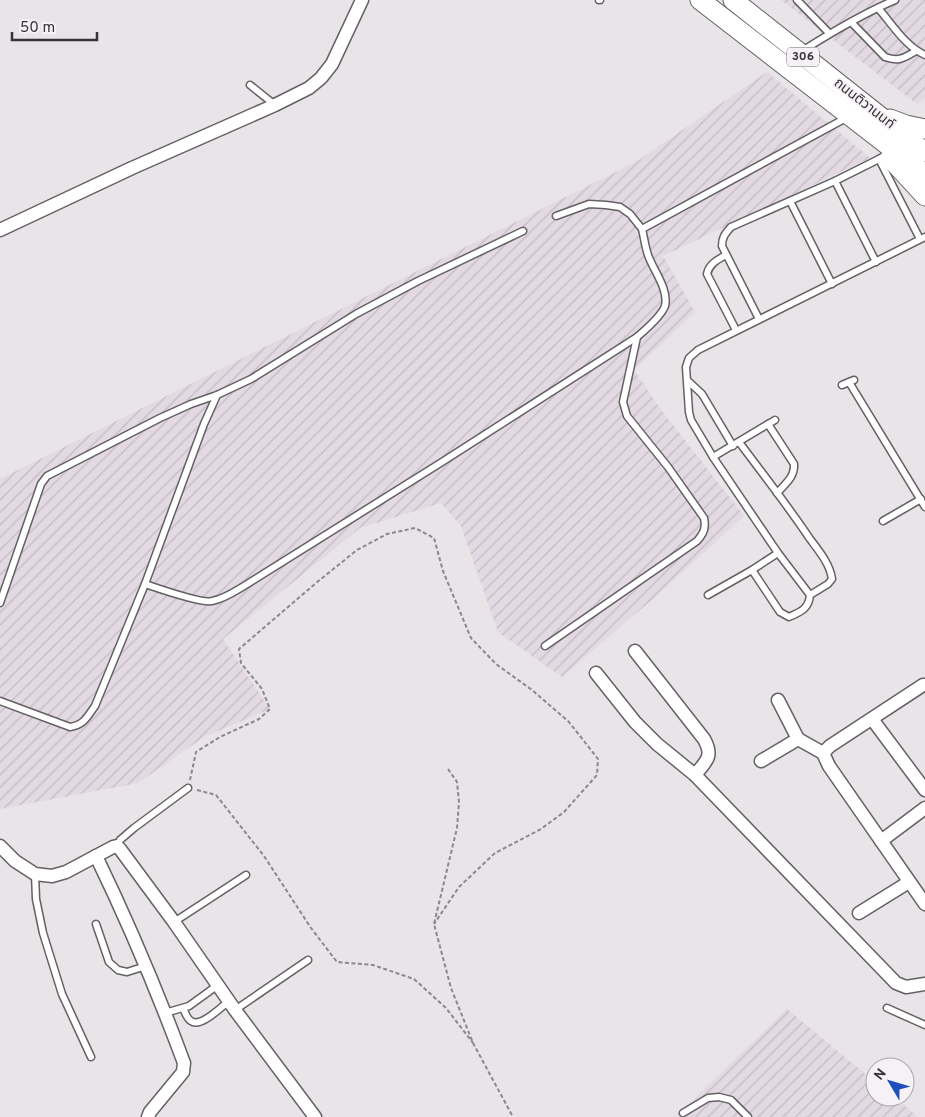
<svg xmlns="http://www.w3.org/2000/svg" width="925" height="1117" font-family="Overpass,'Noto Sans Thai',sans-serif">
  <defs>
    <pattern id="industrial-furrows" width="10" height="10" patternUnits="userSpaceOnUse" patternTransform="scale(1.25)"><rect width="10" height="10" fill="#e3d9e3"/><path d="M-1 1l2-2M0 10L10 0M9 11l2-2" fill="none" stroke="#c3bbc3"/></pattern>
  </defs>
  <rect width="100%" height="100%" fill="#e8e4e8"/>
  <!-- industrial -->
  <g fill="url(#industrial-furrows)">
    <path d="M781 0H925V98L917 104Z"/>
    <path d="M767 72 870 158 663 256 695 312 634 370 659 407 744 516 662 591 562 677 498 632 461 526 441 503 360 528 223 639 270 709 204 737 138 783 0 809V479L636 162Z"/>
    <path d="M787 1009 875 1082V1097H894L918 1117H675Z"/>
  </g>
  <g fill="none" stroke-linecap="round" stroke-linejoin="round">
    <defs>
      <g id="service">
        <path d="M599 0H600"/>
        <path d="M797 0 829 33"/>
        <path d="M878 8C892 24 905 46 925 55"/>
        <path d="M851 22 885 57C899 62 904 58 916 51"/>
        <path d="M802 51C832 32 862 14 895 0"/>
        <path d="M250 85 275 105"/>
        <path d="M879 159 920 239"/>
        <path d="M835 181 876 262"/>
        <path d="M790 201 832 284"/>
        <path d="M556 216 589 204 606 205 620 207 630 214 642 229 846 118"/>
        <path d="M726 255C717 260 709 264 707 274L736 330"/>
        <path d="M759 319 722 246C722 237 725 234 731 227L835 181 879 159 887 154"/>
        <path d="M688 381 702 394 733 446"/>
        <path d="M849 382 925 507"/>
        <path d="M842 385 854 380"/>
        <path d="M768 424 794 464C795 477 785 484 777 493"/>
        <path d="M739 442C763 474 788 506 810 539 819 551 830 564 832 579L828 584 810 595"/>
        <path d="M713 457 775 420"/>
        <path d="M883 521 921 499"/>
        <path d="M752 570 780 612 789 617C800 612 809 609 810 595L778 553"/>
        <path d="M145 584C157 588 202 604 212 601 224 599 234 592 244 586L442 462 637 337C645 330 661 317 665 306 669 289 653 270 648 255 645 246 644 237 642 229"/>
        <path d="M708 595 752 570 778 553 713 457 691 420 689 412 686 367 689 358 698 350 925 237"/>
        <path d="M0 603 41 484 47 476 160 418 191 404 217 395"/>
        <path d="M545 646 697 541C704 533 706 528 704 518L668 467 627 416 623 402 637 337"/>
        <path d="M0 701 70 727C84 725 87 717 95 706L145 584 204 424 217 395 251 379 356 314 418 281 523 231"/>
        <path d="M117 846 120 840 134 828 188 788"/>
        <path d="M35 874 36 899 43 933 62 994 91 1057"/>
        <path d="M174 922 246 875"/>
        <path d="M96 924 109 962 118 970 127 972 146 966"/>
        <path d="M183 1008C185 1012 187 1019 191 1021 201 1028 221 1007 229 1001"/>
        <path d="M887 1008 925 1025"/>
        <path d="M235 1010 308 960"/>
        <path d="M165 1013 189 1006 218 985"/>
        <path d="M683 1113 708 1098 719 1097 731 1100 748 1117"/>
      </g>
      <g id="minor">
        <path d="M0 230 132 168 275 105 309 88 321 78 332 64 362 0"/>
        <path d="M635 651 704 739C714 757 706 761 695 775"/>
        <path d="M596 673 635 722 657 744 695 775 896 983 906 987 925 984"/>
        <path d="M778 700 798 739"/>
        <path d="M872 719 925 790"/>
        <path d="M823 753 830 746 923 685H925"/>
        <path d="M761 761 798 739 823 753 829 766 925 904"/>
        <path d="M881 841 925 808"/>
        <path d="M0 846 15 861 35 874 52 876 66 872 113 847 117 846 120 849 174 922 235 1010 315 1117"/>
        <path d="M96 856C129 924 158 993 184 1063L183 1072 150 1112 148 1117"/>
        <path d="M859 913 909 882"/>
      </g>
      <g id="primary">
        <path d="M700 0 925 174"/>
        <path d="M733 0 925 152"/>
        <path d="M890 119 906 125 925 129"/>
        <path d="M890 158 925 196"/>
      </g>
    </defs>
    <!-- service casing -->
    <use href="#service" stroke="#646064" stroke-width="9"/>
    <!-- minor casing -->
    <use href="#minor" stroke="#646064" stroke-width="15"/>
    <!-- primary casing -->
    <use href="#primary" stroke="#646064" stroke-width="21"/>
    <!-- path -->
    <g stroke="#8b888b" stroke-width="2" stroke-dasharray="4 2.5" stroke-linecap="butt">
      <path d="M448 769 457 782 459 802 457 828 434 924 451 988 473 1043 513 1117"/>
      <path d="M190 780 196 752 220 737 259 719 270 709 262 689 241 663 239 649 316 583 357 550 387 534 415 528 434 538 443 571 471 638 496 664 532 690 569 722 598 759 597 775 564 812 541 829 495 853 459 887 434 924"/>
      <path d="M197 790 216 795 264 856 311 928 337 962 373 965 414 979 446 1008 473 1043"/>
    </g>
    <!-- service -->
    <use href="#service" stroke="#fff" stroke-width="6"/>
    <!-- minor -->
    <use href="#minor" stroke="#fff" stroke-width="12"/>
    <!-- primary -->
    <use href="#primary" stroke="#fff" stroke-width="19"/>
  </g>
  <g text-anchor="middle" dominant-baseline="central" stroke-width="4" stroke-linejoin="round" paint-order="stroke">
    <!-- shield labels -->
    <rect fill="#f5f1f5" stroke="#6f6c6f" stroke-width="1" x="787" y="47.5" width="32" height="19" rx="4"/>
    <g font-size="12" font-weight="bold" fill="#353335">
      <text x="803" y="57">306</text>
    </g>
    <!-- street labels -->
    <g font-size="14" fill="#353335" stroke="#f5f1f5">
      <text transform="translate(864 104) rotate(38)">ถนนติวานนท์</text>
    </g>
  </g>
  <!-- north arrow -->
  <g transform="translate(890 1082) rotate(308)"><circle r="24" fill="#f5f1f5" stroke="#a8a5a8"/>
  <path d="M0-4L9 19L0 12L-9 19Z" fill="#204fbd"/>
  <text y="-8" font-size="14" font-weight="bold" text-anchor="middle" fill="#353335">N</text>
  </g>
  <!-- scale -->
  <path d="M12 32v8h85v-8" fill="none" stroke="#353335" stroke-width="2.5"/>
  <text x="20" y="32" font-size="15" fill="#353335" stroke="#f5f1f5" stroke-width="4" paint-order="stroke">50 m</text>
</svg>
